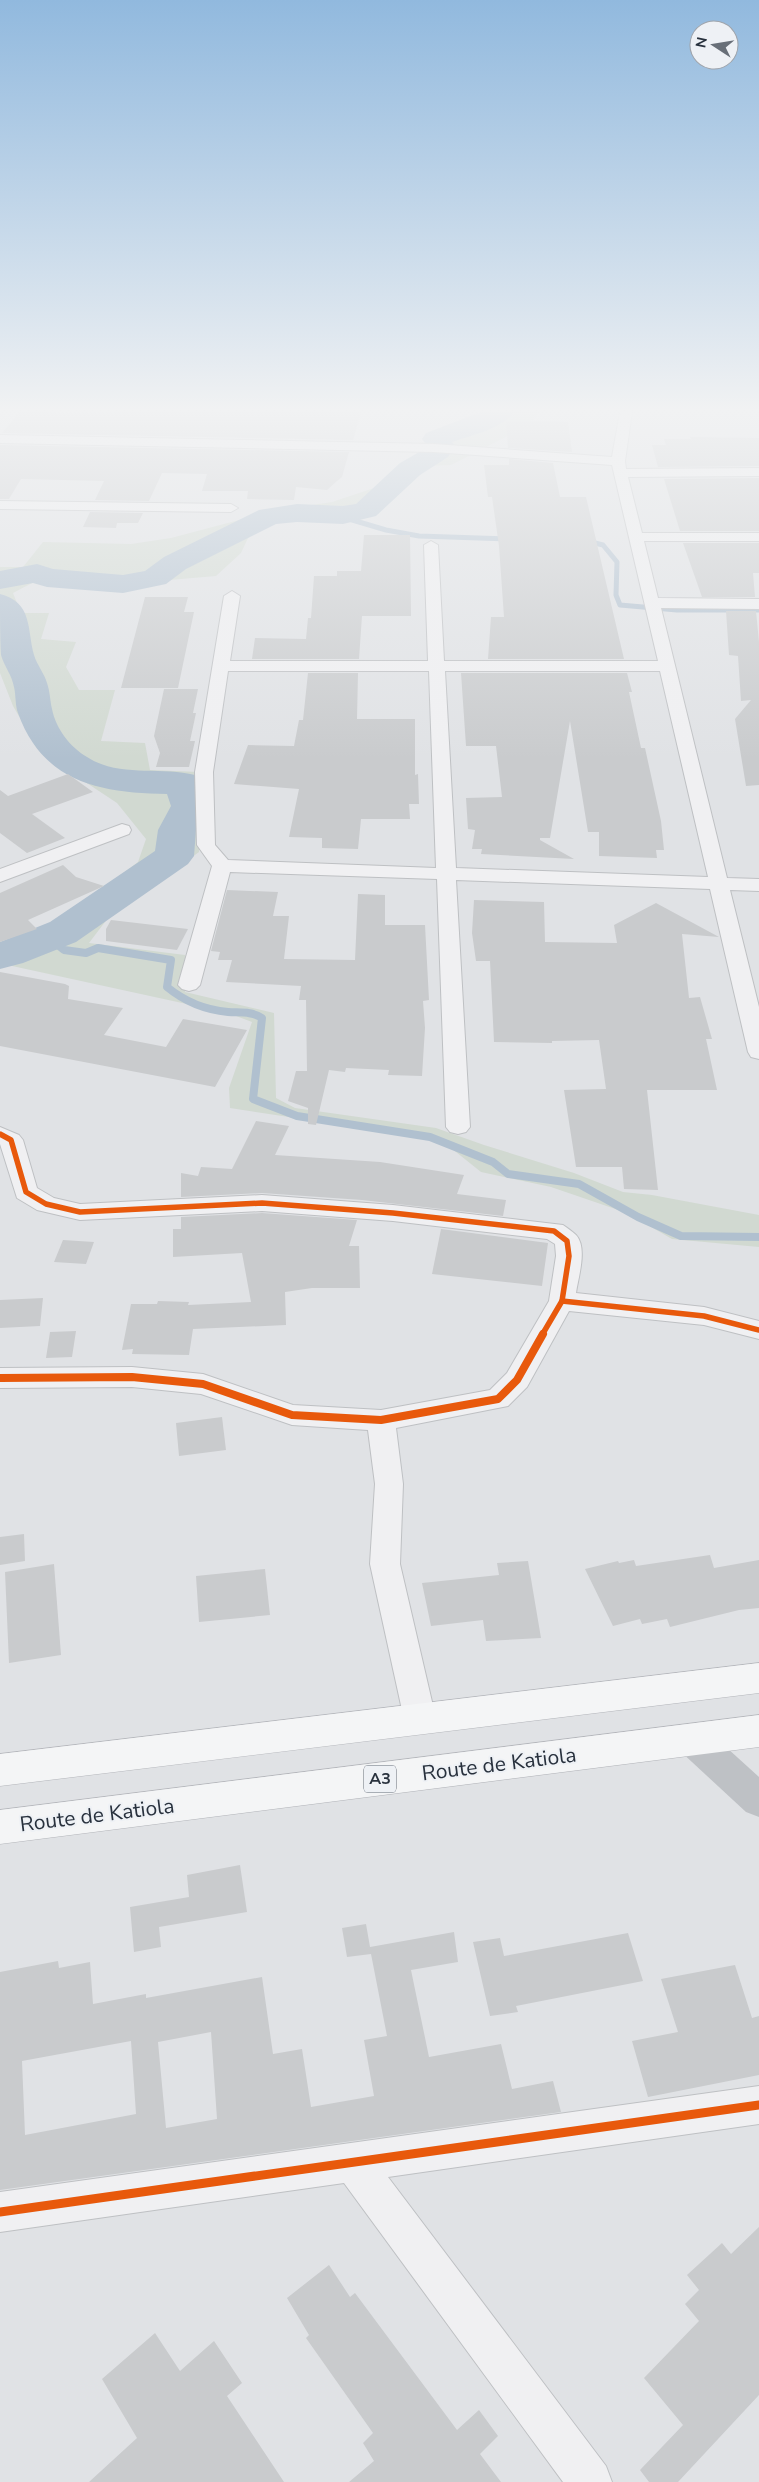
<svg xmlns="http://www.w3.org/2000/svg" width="759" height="2482" font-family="'Nunito Sans',sans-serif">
  <rect width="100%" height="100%" fill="#e0e2e5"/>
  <!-- green -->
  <path fill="#d1d9d1" d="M486 412H540L525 427 451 465 420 466 384 503 284 518 261 525 248 538 241 553 216 576 111 585 56 580 34 582 13 593 21 613H49L41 639 76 642 66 667 79 690H115L101 741 145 743 150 770 199 772V852L108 918 89 943 185 955V992L274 1013 276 1098 295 1108 436 1128 484 1145 574 1173 623 1192 652 1195 759 1215V1247L672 1239 627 1213 551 1187 481 1172 441 1140 230 1108 229 1088 252 1022 228 1013 3 964 0 968V945L56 924 138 862 146 839 117 803 40 752 13 706 0 673V567H23L43 542 131 544 171 538 273 511 332 502 383 485 422 450Z"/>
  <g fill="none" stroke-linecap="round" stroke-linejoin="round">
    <!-- stream-far2 -->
    <g stroke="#b0c0cf" stroke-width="5">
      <path d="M332 514 386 530 419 536 509 539"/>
      <path d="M587 541 603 545 617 562 616 595 620 605 677 610H759"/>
    </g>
    <!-- stream-far1 -->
    <path stroke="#b0c0cf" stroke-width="6" d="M52 939 61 947"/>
    <!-- stream -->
    <path stroke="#b0c0cf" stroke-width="8" d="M59 946 64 950 86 953 98 948 171 960 167 987C184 1001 206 1010 228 1012 240 1013 251 1011 262 1018L253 1099 297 1116 430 1137 493 1162 508 1174 579 1184 638 1217 681 1236 759 1237"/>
    <!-- river -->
    <g fill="#b0c0cf" fill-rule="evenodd">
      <path d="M481 412H514C502 429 471 435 452 442L455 446 448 457 420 475 376 516 343 524 297 522 276 524 186 569 166 584 123 593 47 587 33 583 0 589V571L37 564 53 569 123 575 145 571 164 557 259 510 297 504 343 506 356 504 400 463 428 447 422 439 426 433Z"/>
      <path d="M0 594C33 602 27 630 34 655 37 665 44 673 47 683 50 692 50 700 52 709 56 729 70 747 87 757 119 778 160 766 195 775L200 783 209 806 196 830 194 856 188 864 76 942 23 963 0 969V942L50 922 155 851 158 830 171 806 167 794C101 793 43 783 18 713 15 705 16 695 14 687 12 675 4 666 1 655 0 636 0 613 0 594Z"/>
    </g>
  </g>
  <!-- building -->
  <g fill="#c9cbcd" fill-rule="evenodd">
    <path d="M19 412 57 413 361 412 353 440 2 433Z"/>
    <path d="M506 421 568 422 572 452 508 448Z"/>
    <path d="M690 437 759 438V466L658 467 652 445H666L664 439H691Z"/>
    <path d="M0 445 349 452 342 477 337 481 327 490 296 487 294 500 247 499 248 491H202L207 474 162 473 149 501 95 500 104 481 21 479 9 499H0Z"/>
    <path d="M509 459 553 463 560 497H586L624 659H488L491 617H504L499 546 492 497H488L484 465H509Z"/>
    <path d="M759 478V531H680L664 479Z"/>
    <path d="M90 512 143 513 138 523H117L116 528 83 527Z"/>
    <path d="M364 535H410L411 616H362L359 659H252L255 638 306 639 308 618H311L314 576H337V571H361Z"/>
    <path d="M683 543H759V573H753L755 597H702Z"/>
    <path d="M145 597H188L184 612H194L178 688H121Z"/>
    <path d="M726 611H756L759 642V785L746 786 735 719 751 700 741 701 738 656 729 655Z"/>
    <path d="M308 673H358L357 719H415V775L418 774 419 804H409L410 819H361L358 849 322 848V838L289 837 299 789 234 784 248 745 294 746 299 720H303Z"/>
    <path d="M461 673H627L632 692H629L641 748H645L661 821 664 850H656L657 858 599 856V832H588L570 721 550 838H540V840L574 859 481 854 482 849H472L475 830 468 829 466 798 502 797 496 746H466Z"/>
    <path d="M164 689H198L193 713H196L190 741H195L189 767H156L160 753 154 736Z"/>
    <path d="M68 774 93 792 32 814 65 838 27 853 0 833V790L8 796Z"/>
    <path d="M63 865 76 877 104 886 28 920 37 929 0 942V893Z"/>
    <path d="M227 890 278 892 273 916H289L284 959 355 960 358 894 385 895V925H425L429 1000 423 1001 425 1028 422 1076 388 1075 389 1070 346 1068 345 1072 329 1070 316 1125 308 1124V1108L288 1101 296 1071H307L306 1000H299L301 986 226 982 232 960H218L220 952 211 951Z"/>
    <path d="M474 900 544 902 545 942 617 943 614 925 656 903 719 937 682 934 689 998 700 997 712 1039H706L717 1090H647L658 1190 624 1189 622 1167H576L564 1090 606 1089 599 1040 552 1041V1043L494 1042 490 961H476L472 933Z"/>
    <path d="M111 920 188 929 177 950 106 941V929Z"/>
    <path d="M0 972 65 984 69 986 68 999 123 1008 104 1035 166 1047 183 1019 247 1030 215 1087 0 1046Z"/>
    <path d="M256 1121 289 1126 275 1155 380 1162 464 1175 457 1194 506 1200 503 1216 362 1200 262 1193 181 1197V1173L198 1176 201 1167 232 1169Z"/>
    <path d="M262 1213 357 1220 349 1246H359L360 1288H312L285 1292 286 1325 193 1329 189 1355 132 1354 133 1349 122 1350 131 1304H157L158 1301 189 1302 188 1305 251 1302 242 1253 173 1257V1229H181V1217Z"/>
    <path d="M441 1229 548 1243 542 1286 432 1274Z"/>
    <path d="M63 1240 94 1242 86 1264 54 1262Z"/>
    <path d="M43 1298 40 1326 0 1328V1300Z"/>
    <path d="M76 1331 72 1357 46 1358 50 1332Z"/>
    <path d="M222 1417 226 1450 179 1456 176 1423Z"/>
    <path d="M24 1534 25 1561 0 1565V1537Z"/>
    <path d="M710 1555 714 1568 759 1560V1608L739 1610 670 1627 667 1619 642 1624 640 1619 613 1626 585 1569 618 1561 619 1563 634 1560 636 1566Z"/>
    <path d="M528 1561 541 1638 486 1641 483 1620 431 1626 422 1583 499 1575 497 1563Z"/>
    <path d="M54 1564 61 1655 9 1663 5 1572Z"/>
    <path d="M265 1569 270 1615 199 1622 196 1576Z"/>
    <path d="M240 1865 247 1912 159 1927 161 1947 134 1952 130 1907 189 1897 187 1875Z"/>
    <path d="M366 1924 370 1947 454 1932 458 1962 411 1970 429 2057 501 2044 512 2089 553 2081 561 2112 0 2190V1972L58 1961 59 1968 90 1962 93 2004 146 1994V1998L262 1977 273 2054 302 2049 311 2107 374 2096 364 2040 387 2036 371 1954 347 1957 342 1928ZM211 2032 217 2119 166 2128 158 2042ZM131 2041 136 2114 25 2135 22 2061Z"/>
    <path d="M628 1933 643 1981 516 2006 518 2012 490 2016 473 1942 500 1938 504 1956Z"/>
    <path d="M735 1965 752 2018 759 2016V2075L648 2097 632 2041 678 2032 661 1979Z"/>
    <path d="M759 2227V2395L678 2482H649L640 2470 683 2425 644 2378 699 2321 685 2304 699 2290 687 2275 722 2243 731 2254Z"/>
    <path d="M329 2265 350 2297 355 2293 457 2430 479 2410 498 2436 480 2454 501 2482H349L374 2461 363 2443 373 2433 306 2338 309 2335 287 2298Z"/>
    <path d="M155 2333 180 2371 214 2341 242 2383 227 2396 284 2482H89L137 2438 102 2379Z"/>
  </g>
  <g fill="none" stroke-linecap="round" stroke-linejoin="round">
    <defs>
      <g id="street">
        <path d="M620 412H632L625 461 626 469 759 468V476L628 477 642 533H759V541H644L658 598 759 599V609L661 608 727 878 759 879V891L730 890 759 1007V1059L751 1057 748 1052 710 889 456 880 470 1127 466 1132 458 1134 450 1132 446 1127 437 879 230 872 200 985 196 989 189 991 182 989 178 985 212 866 197 845 195 772 224 596 232 591 240 596 230 661H428L424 545 431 541 438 545 444 661H658L612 465 434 452 0 443V435L434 444 612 457ZM228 671H429L436 868 228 860 215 845 213 772ZM445 671H660L708 877 456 868Z"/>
        <path d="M0 501 231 504 238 508 231 512 0 509Z"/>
        <path d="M122 824 129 826 131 830 129 834 0 882V869Z"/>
        <path d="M0 1127 19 1135 23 1140 37 1188 54 1198 80 1204 262 1195 393 1205 563 1225C567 1228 572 1231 576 1235 588 1248 578 1278 576 1293L704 1307 759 1321V1339L704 1325 569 1311 527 1387 508 1406 396 1428 403 1484 400 1564 436 1719 431 1729 420 1733 409 1729 404 1719 370 1564 375 1484 368 1430 292 1425 201 1394 132 1387 0 1388V1368L132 1367 203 1374 293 1405 381 1410 490 1390 507 1373 549 1301 556 1256 555 1244 547 1239 393 1221 262 1211 80 1220 37 1210 17 1198 0 1144Z"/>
        <path d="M759 2086V2124L388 2177 606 2466 612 2482H563L344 2183 0 2232V2192Z"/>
      </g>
      <g id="highway">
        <path d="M759 1663V1693L0 1786V1754Z"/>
        <path d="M759 1715V1747L0 1844V1810Z"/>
      </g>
    </defs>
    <!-- street casing -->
    <use href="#street" stroke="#bec0c3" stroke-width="2"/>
    <!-- highway casing -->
    <use href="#highway" stroke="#b3b5ba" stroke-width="1"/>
    <!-- street -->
    <use href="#street" fill="#f0f0f2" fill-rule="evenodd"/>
    <!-- secondary -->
    <path fill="#bec1c5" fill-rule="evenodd" d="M692 1723 705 1728 759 1777V1817L746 1812 679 1750 674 1739 679 1728Z"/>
    <!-- highway -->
    <use href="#highway" fill="#f4f5f6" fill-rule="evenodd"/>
    <defs>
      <g id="cycleway-far2">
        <path d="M0 1134 11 1140 26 1192 46 1204 80 1212 262 1203 393 1213 554 1231 567 1241 569 1256 562 1301"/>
        <path d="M542 1335 562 1301 704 1316 759 1330"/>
      </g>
      <path id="cycleway-far1" d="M0 1378 132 1377 203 1384 292 1415 381 1420 498 1399 517 1380 543 1334"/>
      <path id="cycleway" d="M0 2212 759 2105"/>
    </defs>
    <!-- cycleway-far2 casing -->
    <use href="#cycleway-far2" stroke="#eef1f5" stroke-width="9"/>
    <!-- cycleway-far1 casing -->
    <use href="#cycleway-far1" stroke="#eef1f5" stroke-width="11"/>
    <!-- cycleway casing -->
    <use href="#cycleway" stroke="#eef1f5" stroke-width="12"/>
    <!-- cycleway-far2 -->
    <use href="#cycleway-far2" stroke="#e8590c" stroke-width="5.5"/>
    <!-- cycleway-far1 -->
    <use href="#cycleway-far1" stroke="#e8590c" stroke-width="8"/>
    <!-- cycleway -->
    <use href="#cycleway" stroke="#e8590c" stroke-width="9"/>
  </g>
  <!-- sky -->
  <linearGradient id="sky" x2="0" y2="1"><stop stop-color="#91b9de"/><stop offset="0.54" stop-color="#f1f2f3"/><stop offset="1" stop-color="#f1f2f3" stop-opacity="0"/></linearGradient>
  <rect width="759" height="759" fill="url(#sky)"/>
  <g text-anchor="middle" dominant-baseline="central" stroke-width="4" stroke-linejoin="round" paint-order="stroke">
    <!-- shield labels -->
    <rect fill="#eef1f5" stroke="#636b74" stroke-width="1" x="364" y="1765.5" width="32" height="27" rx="4"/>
    <g font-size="16" font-weight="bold" fill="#28313d">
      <text x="380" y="1779">A3</text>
    </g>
    <!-- near-street labels -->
    <g font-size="21" fill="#28313d" stroke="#eef1f5">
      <text transform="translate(499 1764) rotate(-7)">Route de Katiola</text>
      <text transform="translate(97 1815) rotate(-7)">Route de Katiola</text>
    </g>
  </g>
  <!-- north arrow -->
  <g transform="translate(714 45) rotate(282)"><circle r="24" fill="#eef1f5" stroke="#9fa4ab"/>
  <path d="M0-4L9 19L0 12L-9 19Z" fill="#686f78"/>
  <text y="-8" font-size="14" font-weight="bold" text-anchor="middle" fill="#28313d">N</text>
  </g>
</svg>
